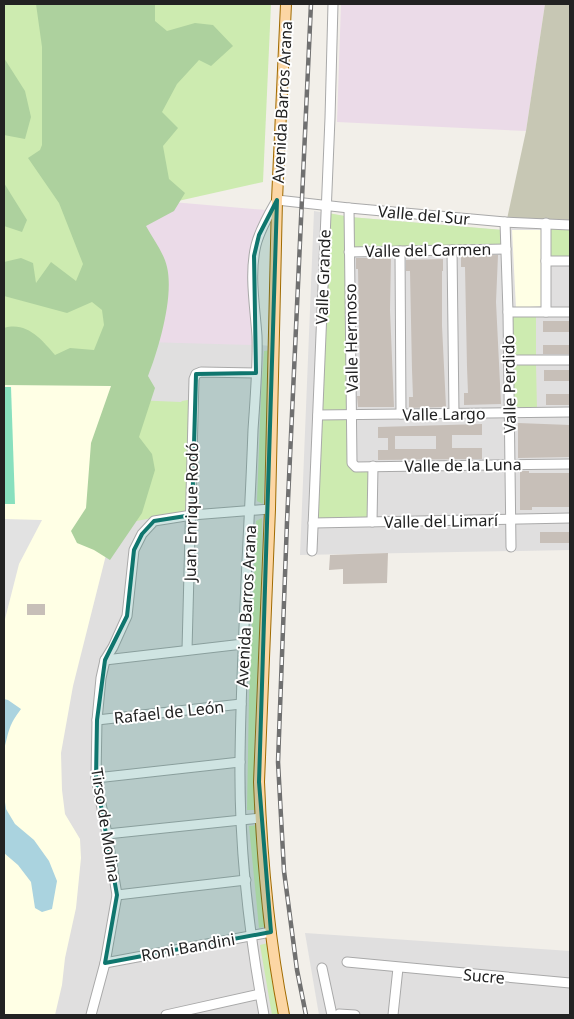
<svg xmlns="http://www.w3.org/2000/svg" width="574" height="1019" font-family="'Noto Sans',sans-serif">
  <rect width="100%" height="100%" fill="#f2efe9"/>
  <!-- residential -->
  <g fill="#e0dfdf">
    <path d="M266 210 253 237 248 272 252 344 270 346 256 782 282 1015H4V381Z"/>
    <path d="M314 211 350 217 502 230 507 219 570 222V550L300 555Z"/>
    <path d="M305 933 570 951V1015H319Z"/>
  </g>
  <!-- industrial -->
  <g fill="#ebdbe8">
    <path d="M341 4H545L526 131 337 122Z"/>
    <path d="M126 198 266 210 253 237 248 272 252 345 145 342Z"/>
  </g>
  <!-- education -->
  <g fill="#ffffe5">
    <path d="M512 230H542V306L516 308Z"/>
    <path d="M4 381H112L108 547 73 686 61 753 62 790 65 814 80 839 81 858 76 908 65 958 62 985 55 1015H4Z"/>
  </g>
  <!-- construction -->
  <path fill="#c7c7b4" d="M545 4H570V222L507 219 526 131Z"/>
  <!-- grass -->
  <g fill="#cdebb0">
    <path d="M4 4H126L145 342 4 381Z"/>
    <path d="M136 4H271L263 182 138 210Z"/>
    <path d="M328 213 345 216 349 415H320Z"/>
    <path d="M350 217 503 230V246L351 249Z"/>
    <path d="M547 228 570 230V259L548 258Z"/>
    <path d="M511 315H536V356L512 357Z"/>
    <path d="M271 350 263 504 257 501 261 395 264 351Z"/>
    <path d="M512 363H536L537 411H513Z"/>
    <path d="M133 400 181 402 182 401 188 400V511L116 525Z"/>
    <path d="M320 420H350L349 463 354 471 371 472 370 523H316Z"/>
    <path d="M262 518 261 588 254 753 256 810H247L249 697 256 521Z"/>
    <path d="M257 825 268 926 259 928 249 826Z"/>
    <path d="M268 943 272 981 279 1015H272L260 945Z"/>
  </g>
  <!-- forest -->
  <g fill="#add19e">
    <path d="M36 4H155V21L167 31 195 23 213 25 233 46 211 66 199 60 177 84 162 112 178 128 163 146 169 179 185 193 174 211 146 226C153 239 164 253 167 267 174 296 159 348 148 376L155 388 139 437 152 454 155 470 142 513 110 560 94 550 77 543 71 531 86 508 91 443 111 386 4 385V328C27 321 42 340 55 355L70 348 94 350 104 325 102 310 92 302 67 313 4 296V262L21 258 33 263 36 283 51 262 76 281 83 264 59 203 28 158 40 150 42 145V47Z"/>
    <path d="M4 58 25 91 31 117 25 139 4 135Z"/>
    <path d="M4 183 27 220 22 232 4 226Z"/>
  </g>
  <!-- pitch -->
  <path fill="#88e0be" d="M4 387H11L15 504H4Z"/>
  <!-- parking -->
  <path fill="#e2e2e2" d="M4 519 42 520 19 564 4 623Z"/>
  <!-- water -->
  <g fill="#aad3df">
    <path d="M4 699 8 700 21 709C9 725 9 730 4 750Z"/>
    <path d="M4 795 6 809 15 824 34 840 49 861 57 881 52 909 42 912 35 908 31 882 18 865 4 853Z"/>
  </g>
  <!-- building -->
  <g fill="#c7bfb8" fill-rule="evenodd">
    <path d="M498 255 496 302 501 404 464 405V393H468L467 367 465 267H461V256Z"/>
    <path d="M356 258H391L390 310 394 407H358L357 396H360V369L358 269H356Z"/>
    <path d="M443 259V271H442V326L446 407 409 408V397H413L412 370 410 271H406V260Z"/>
    <rect x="543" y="321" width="26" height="11"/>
    <rect x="543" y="345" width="26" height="9"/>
    <rect x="544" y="370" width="26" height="11"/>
    <rect x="546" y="394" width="24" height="11"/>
    <path d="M518 423 570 425V457L518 458Z"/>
    <path d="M482 424V435H452V448H482V459L378 460V450H388V438H378V427ZM395 436H436V449H395Z"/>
    <path d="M520 471H529V473H570V507H532V510H520Z"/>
    <rect x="540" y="532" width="30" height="11"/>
    <path d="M388 553 387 583 343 584V569L329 570 330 555Z"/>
    <rect x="27" y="604" width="18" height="11"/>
  </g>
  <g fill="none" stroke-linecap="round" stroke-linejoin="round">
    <defs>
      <g id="minor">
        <path d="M349 208 352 463 356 467 570 464"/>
        <path d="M505 222 508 312 511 547"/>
        <path d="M546 223V312"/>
        <path d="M452 250 454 414"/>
        <path d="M400 251 401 414"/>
        <path d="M349 252 506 249"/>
        <path d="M546 261H570"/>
        <path d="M508 312H570"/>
        <path d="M509 360H570"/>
        <path d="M318 415 570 412"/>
        <path d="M372 522 373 466"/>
        <path d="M313 523 570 518"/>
        <path d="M312 551 330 118 333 4"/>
        <path d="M187 650 194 379 196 374 201 372 256 373"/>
        <path d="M105 660 243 644"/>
        <path d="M97 720 241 704"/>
        <path d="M96 778 240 762"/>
        <path d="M107 834 260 818"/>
        <path d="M117 895 246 880"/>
        <path d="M347 962 570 983"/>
        <path d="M105 963 271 932"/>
        <path d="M322 968 332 1015"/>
        <path d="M339 1014 355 1015"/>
        <path d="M91 1015 105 963 117 895 107 834 96 778 97 720 101 678 105 660 113 647 127 616 134 550 142 534 154 521 192 515 270 509"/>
        <path d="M166 1015 260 994"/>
        <path d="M264 1015C249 934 239 844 240 761 241 650 249 540 253 430 255 399 258 367 257 336 255 306 249 274 256 245 260 229 269 214 277 200L349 208 505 222 570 225"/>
        <path d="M393 1015 398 968"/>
      </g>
      <path id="major" d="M284 1015C269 939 262 860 259 782L270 509 277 200 286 4"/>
    </defs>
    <!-- minor casing -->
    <use href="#minor" stroke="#a9a9a9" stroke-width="11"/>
    <!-- major casing -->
    <use href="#major" stroke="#a06b00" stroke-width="12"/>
    <!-- minor -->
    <use href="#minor" stroke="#fff" stroke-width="9"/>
    <!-- major -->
    <use href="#major" stroke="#fcd6a4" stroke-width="10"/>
    <defs>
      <path id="rail" d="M306 1015 297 970 284 871 278 762 287 522 311 4"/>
    </defs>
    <!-- rail casing -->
    <use href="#rail" stroke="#707070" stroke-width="4.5"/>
    <!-- rail -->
    <use href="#rail" stroke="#fff" stroke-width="2.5" stroke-dasharray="8" stroke-linecap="butt"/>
  </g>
  <!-- marked area -->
  <path fill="#0f766e" fill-opacity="0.2" stroke="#0f766e" stroke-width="4" stroke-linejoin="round" d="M277 200 259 782 271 932 105 963 117 895 96 778 97 720 105 660 127 616 134 550 142 534 154 521 192 515 196 374 256 373 254 256 259 235Z"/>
  <g text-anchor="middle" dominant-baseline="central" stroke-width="4" stroke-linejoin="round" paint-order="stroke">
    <!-- street labels -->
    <g font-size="16" fill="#222" stroke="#fff">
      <text transform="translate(282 102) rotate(-87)">Avenida Barros Arana</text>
      <text transform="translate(424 215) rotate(5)">Valle del Sur</text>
      <text transform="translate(428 250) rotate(-1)">Valle del Carmen</text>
      <text transform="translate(323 277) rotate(-88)">Valle Grande</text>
      <text transform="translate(351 338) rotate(-91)">Valle Hermoso</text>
      <text transform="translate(509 384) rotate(-91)">Valle Perdido</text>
      <text transform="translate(444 414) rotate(-1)">Valle Largo</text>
      <text transform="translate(463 465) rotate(-1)">Valle de la Luna</text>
      <text transform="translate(191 512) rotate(-89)">Juan Enrique Rodó</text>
      <text transform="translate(441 521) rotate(-1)">Valle del Limarí</text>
      <text transform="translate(246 606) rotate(-87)">Avenida Barros Arana</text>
      <text transform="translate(169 712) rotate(-6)">Rafael de León</text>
      <text transform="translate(106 825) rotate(81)">Tirso de Molina</text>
      <text transform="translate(188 947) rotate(-10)">Roni Bandini</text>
      <text transform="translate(484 976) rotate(5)">Sucre</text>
    </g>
  </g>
  <!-- border -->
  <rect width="574" height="1019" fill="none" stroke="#222222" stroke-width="10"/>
</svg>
